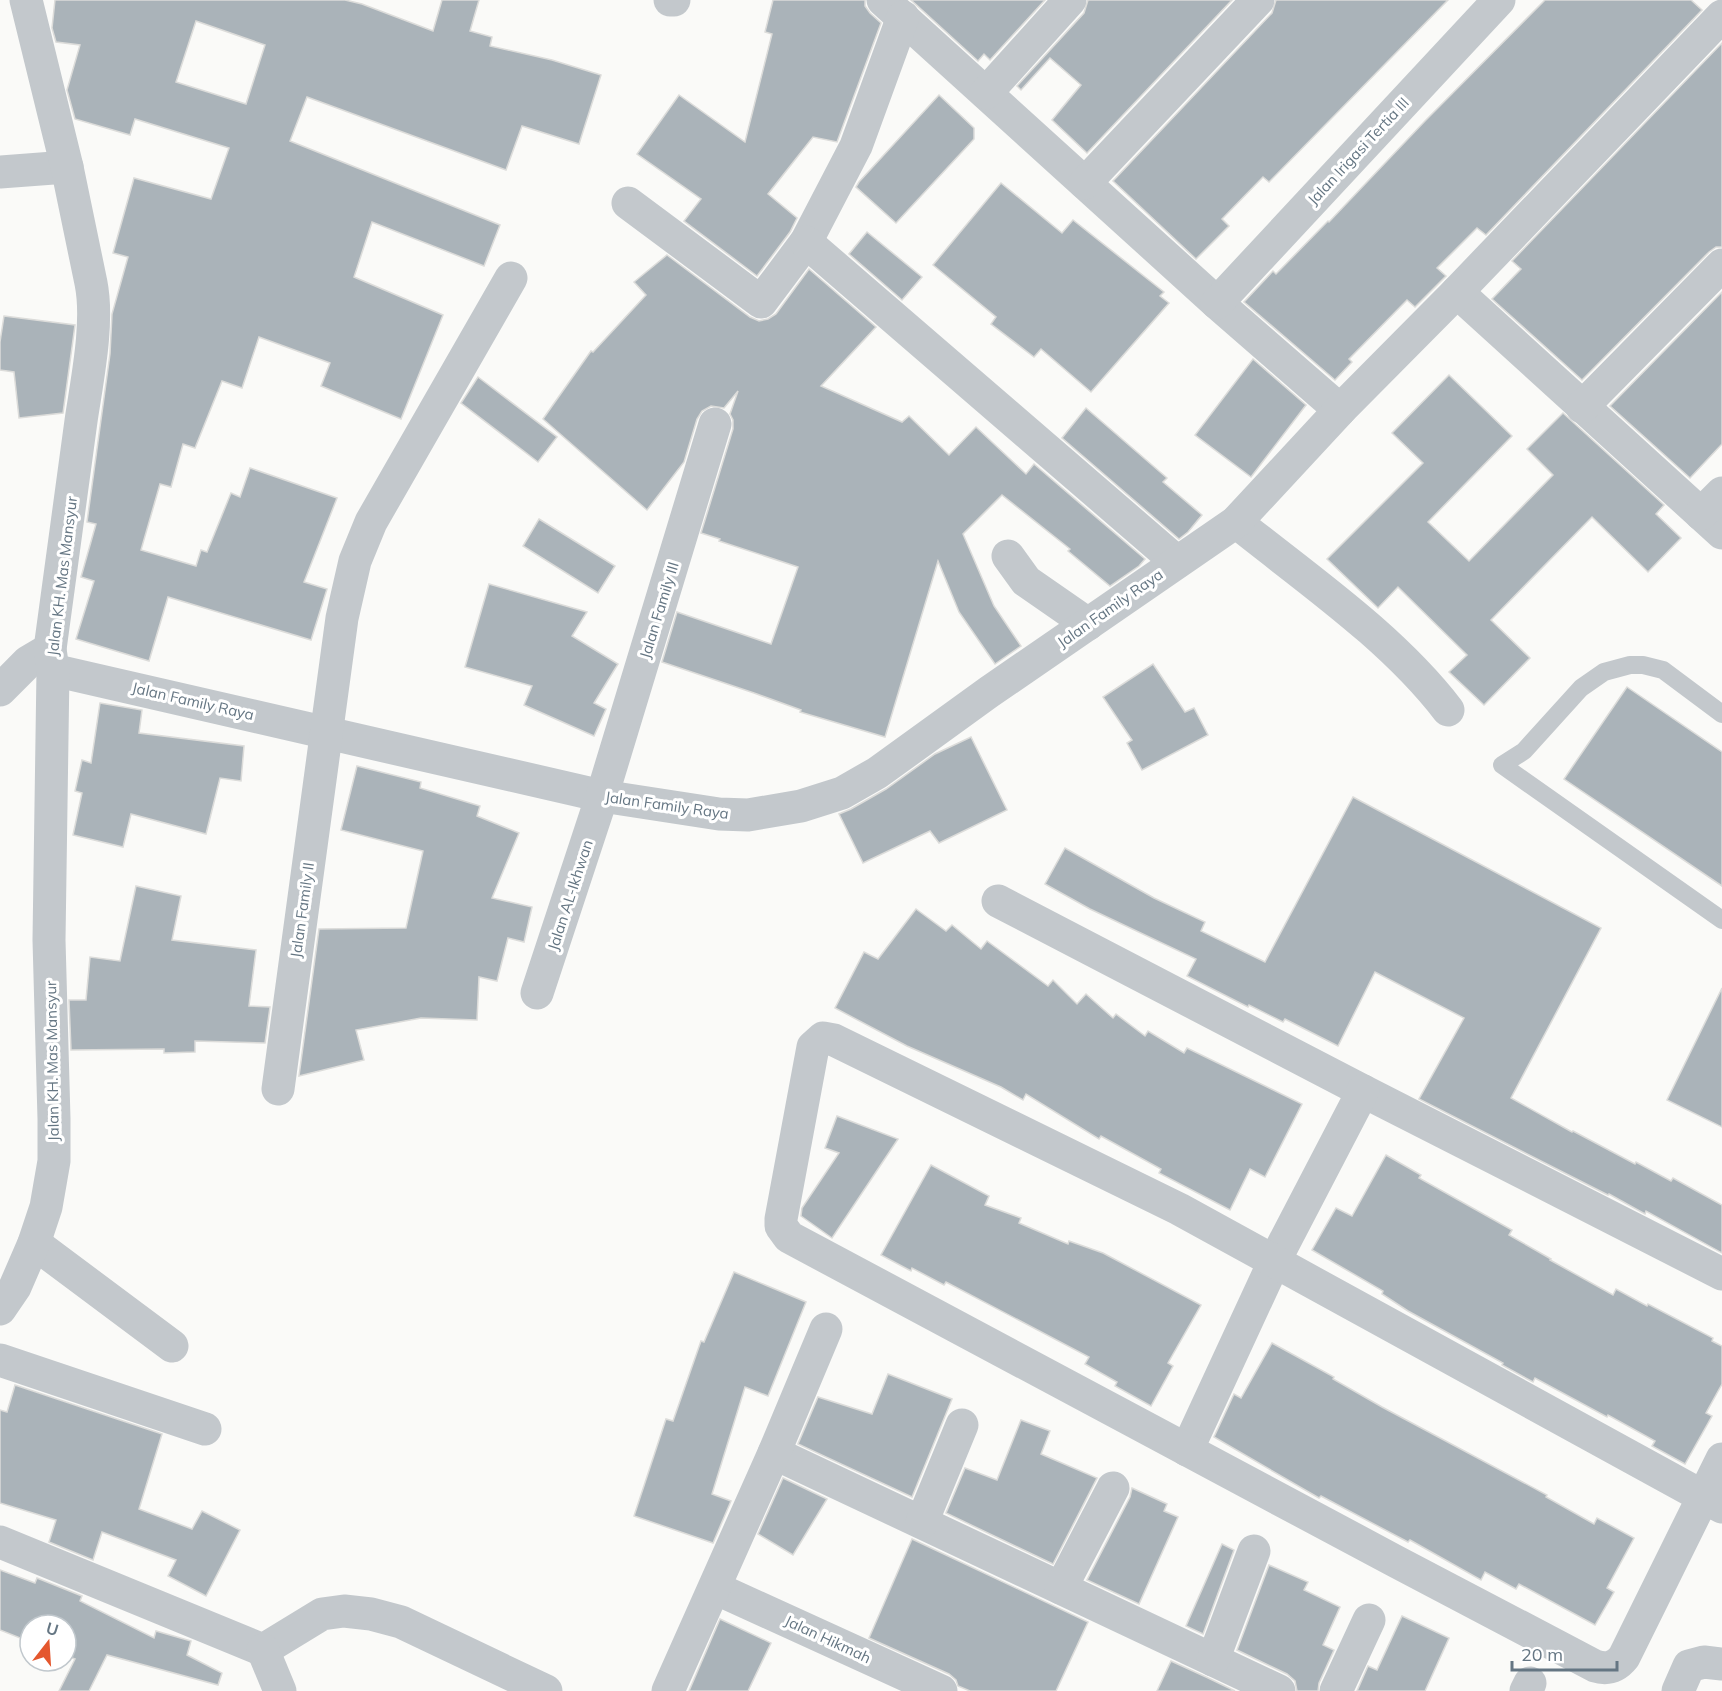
<svg xmlns="http://www.w3.org/2000/svg" width="1722" height="1691" font-family="Mulish,sans-serif">
  <rect width="100%" height="100%" fill="#fafaf8"/>
  <!-- building -->
  <g fill="#aab3b9" stroke="#dcdcda" stroke-width="1.5" fill-rule="evenodd">
    <path d="M55 0H345L362 4 433 31 442 0H479L470 31 492 37 490 46 552 60 601 75 579 144 522 126 506 170 307 97 290 141 500 225 484 266 372 222 354 277 443 315 401 419 321 386 330 363 259 337 242 388 222 381 195 448 183 444 171 487 160 484 141 550 196 566 201 550 207 552 231 493 240 497 250 468 337 498 304 582 327 589 311 640 168 597 149 661 76 639 94 581 81 577 96 524 87 522 110 354 112 314 128 257 113 253 134 178 211 199 229 148 135 119 130 135 75 119 67 90 80 45 56 42 52 28ZM196 21 265 45 246 104 176 82Z"/>
    <path d="M773 0H865V6L870 13 881 23 837 142 813 137 768 194 797 218 790 232 757 276 684 221 701 199 637 154 679 95 745 142 772 34 765 32Z"/>
    <path d="M911 0H1045L990 60 984 54 978 61Z"/>
    <path d="M1088 0H1232L1087 153 1052 120 1081 85 1050 58 1021 90 1017 86 1084 13Z"/>
    <path d="M1276 0H1448L1269 182 1263 177 1222 219 1229 226 1196 259 1113 181 1272 13Z"/>
    <path d="M1545 0H1691L1702 10 1486 235 1477 228 1437 268 1446 276 1415 307 1407 300 1349 359 1352 362 1335 380 1244 302 1273 271 1276 274 1328 221 1329 222 1425 121Z"/>
    <path d="M1722 43V247H1716L1709 252 1582 380 1492 299 1521 269 1512 261Z"/>
    <path d="M939 95 974 128V139L896 223 856 187 859 182Z"/>
    <path d="M1001 183 1062 233 1073 220 1164 292 1160 296 1169 303 1091 392 1041 349 1034 357 991 324 996 317 933 265Z"/>
    <path d="M867 232 922 277 902 300 849 254Z"/>
    <path d="M667 255 750 317 759 321 768 319 776 314 809 269 876 327 821 386 902 422 909 416 949 455 976 427 1026 474 1034 464 1145 559 1139 566 1110 586 1068 551 1070 549 1002 495 963 534 994 606 1021 646 995 664 959 612 938 561 885 737 800 712 801 710 754 693 662 662 677 612 771 644 798 567 719 541 720 539 701 533 733 429V420L730 414 738 391 724 408 711 406 702 411 697 419 684 462 647 510 543 419 591 351 593 352 646 295 634 282Z"/>
    <path d="M1722 292V444L1690 478 1610 406Z"/>
    <path d="M4 316 75 325 63 413 19 418 14 372 0 370V342Z"/>
    <path d="M1253 359 1306 405 1251 477 1195 435Z"/>
    <path d="M1449 375 1512 436 1428 522 1469 561 1553 475 1527 449 1563 413 1664 505 1656 514 1681 538 1648 572 1592 517 1491 620 1530 658 1484 705 1449 672 1467 655 1398 587 1378 608 1327 559 1423 463 1392 433Z"/>
    <path d="M478 377 557 437 538 462 461 403Z"/>
    <path d="M1086 408 1167 478 1163 482 1202 515 1188 532 1179 539 1062 438Z"/>
    <path d="M539 519 615 566 598 593 523 546Z"/>
    <path d="M489 584 587 612 572 636 618 664 594 703 606 709 594 736 524 705 532 686 465 667Z"/>
    <path d="M1153 664 1185 712 1194 708 1208 735 1142 770 1127 743 1132 740 1103 697Z"/>
    <path d="M1627 687 1722 752V886L1564 779Z"/>
    <path d="M100 703 142 710 139 733 244 746 241 781 220 778 206 834 131 814 123 847 73 835 82 793 75 791 82 760 91 763Z"/>
    <path d="M971 737 1007 810 939 843 930 831 863 863 839 814 851 809 886 789 935 754Z"/>
    <path d="M357 766 421 782 420 788 480 806 477 816 519 833 492 898 532 907 524 942 508 938 497 981 479 977 477 1020 421 1018 356 1030 364 1060 299 1076 319 929 406 928 423 851 341 830Z"/>
    <path d="M1353 797 1601 928 1511 1098 1572 1132 1573 1131 1635 1164 1636 1162 1671 1181 1673 1178 1722 1205V1253L1646 1211 1645 1214 1609 1194 1608 1195 1419 1099 1464 1018 1375 972 1338 1046 1285 1019 1283 1022 1249 1005 1248 1007 1187 976 1196 959 1090 909 1045 884 1065 848 1154 898 1205 922 1201 931 1265 962Z"/>
    <path d="M136 886 181 896 172 940 256 950 249 1006 270 1007 265 1043 195 1041V1052L164 1053V1049L71 1050 69 1000H86L90 957 120 961Z"/>
    <path d="M916 909 946 931 952 925 981 949 987 941 1048 986 1053 980 1077 1004 1086 994 1113 1018 1116 1014 1145 1036 1148 1031 1184 1053 1187 1048 1302 1104 1265 1177 1250 1169 1230 1210 1159 1173 1161 1169 1101 1136 1099 1139 1026 1094 1023 1100 1001 1087 907 1046 835 1008 864 952 878 959Z"/>
    <path d="M1722 988V1127L1667 1100Z"/>
    <path d="M837 1116 898 1139 832 1238 801 1216 802 1208 839 1153 825 1148Z"/>
    <path d="M1386 1155 1421 1175 1419 1178 1512 1230 1509 1235 1551 1259 1550 1260 1613 1295 1616 1289 1647 1306 1648 1304 1713 1338 1712 1341 1722 1346V1384L1706 1413 1712 1416 1685 1464 1652 1446 1655 1441 1608 1415 1607 1417 1535 1378 1533 1382 1502 1365 1503 1363 1408 1311 1382 1294 1383 1291 1312 1250 1336 1208 1352 1216Z"/>
    <path d="M931 1165 989 1196 985 1205 1021 1218 1019 1223 1068 1244 1069 1241 1103 1253 1201 1305 1168 1363 1173 1366 1151 1406 1115 1386 1117 1382 1085 1364 1089 1357 946 1282 944 1285 912 1268 911 1271 881 1255Z"/>
    <path d="M734 1272 806 1302 768 1396 745 1387 712 1494 731 1501 713 1543 634 1516 666 1419 673 1421 701 1341 704 1342Z"/>
    <path d="M1272 1343 1334 1377 1333 1379 1382 1407 1547 1495 1546 1497 1594 1524 1597 1518 1634 1538 1607 1588 1614 1592 1595 1625 1519 1584 1516 1589 1485 1572 1481 1580 1410 1540 1408 1542 1321 1496 1319 1498 1214 1437 1234 1394 1241 1398Z"/>
    <path d="M888 1374 952 1399 912 1497 798 1444 818 1397 872 1414Z"/>
    <path d="M15 1385 162 1434 139 1509 192 1529 202 1511 240 1530 206 1596 168 1576 176 1560 102 1532 93 1560 49 1542 56 1520 0 1503V1410L7 1412Z"/>
    <path d="M1021 1420 1050 1431 1041 1454 1097 1478 1053 1564 946 1513 965 1468 997 1480Z"/>
    <path d="M783 1478 827 1499 793 1555 758 1534Z"/>
    <path d="M1132 1488 1167 1504 1164 1511 1178 1517 1139 1604 1087 1580 1130 1497Z"/>
    <path d="M912 1539 1088 1622 1056 1691H970L958 1686 956 1680 949 1674 869 1638Z"/>
    <path d="M1222 1544 1234 1550 1203 1634 1186 1626Z"/>
    <path d="M1269 1565 1308 1582 1304 1590 1340 1607 1323 1645 1334 1650 1319 1683 1318 1691H1297L1295 1681 1287 1674 1237 1650Z"/>
    <path d="M0 1570 35 1583 37 1578 82 1596 80 1601 154 1638 156 1631 191 1641 187 1655 222 1673 218 1685 107 1655 89 1691H59L75 1659 66 1656V1625H30V1642L0 1630Z"/>
    <path d="M1402 1616 1449 1638 1425 1691H1357L1368 1666 1377 1670Z"/>
    <path d="M720 1619 771 1643 748 1691H689Z"/>
    <path d="M1171 1661 1206 1677 1235 1691H1157Z"/>
  </g>
  <g fill="none" stroke-linecap="round" stroke-linejoin="round">
    <!-- service -->
    <path stroke="#c3c8cc" stroke-width="18" d="M1722 714 1663 670 1643 665H1630L1604 672 1581 688 1524 751 1502 765 1722 920"/>
    <!-- minor -->
    <g stroke="#c3c8cc" stroke-width="33">
      <path d="M670 0H674"/>
      <path d="M883 0 1217 303 1340 410"/>
      <path d="M986 93 1070 0"/>
      <path d="M0 172 67 167"/>
      <path d="M1085 183 1258 0"/>
      <path d="M628 203 761 302 806 242 856 146 903 17"/>
      <path d="M806 242 1177 562"/>
      <path d="M1457 292 1722 533"/>
      <path d="M1217 303 1499 0"/>
      <path d="M1582 407 1722 265"/>
      <path d="M1701 514 1722 493"/>
      <path d="M1236 522C1307 579 1392 637 1448 710"/>
      <path d="M1008 556 1026 581 1088 624"/>
      <path d="M53 670 602 796 719 814 748 815 801 806 842 793 877 773 989 692 1236 522 1340 410 1457 292 1722 16"/>
      <path d="M0 690 28 662 50 649"/>
      <path d="M998 901 1363 1091 1722 1274"/>
      <path d="M537 993 602 796 715 424"/>
      <path d="M278 1089 342 618 355 561 371 522 511 278"/>
      <path d="M34 1243 172 1346"/>
      <path d="M0 1309 15 1287 34 1243 46 1207 54 1161V1119L49 940 53 670 50 649C61 573 71 497 81 421 87 380 99 323 91 283L67 167 26 0"/>
      <path d="M0 1360 205 1429"/>
      <path d="M1187 1450 1274 1262 1363 1091"/>
      <path d="M774 1453 1279 1691"/>
      <path d="M1722 1459 1624 1657C1616 1667 1608 1670 1595 1666L1395 1561 789 1237 781 1226V1219L813 1047 823 1038 834 1040 1179 1209 1702 1496 1722 1507"/>
      <path d="M922 1522 962 1425"/>
      <path d="M0 1542 263 1650 322 1614 344 1611 371 1614 401 1622 546 1691"/>
      <path d="M715 1588 941 1691"/>
      <path d="M1061 1588 1113 1488"/>
      <path d="M263 1650 280 1691"/>
      <path d="M1213 1660 1254 1551"/>
      <path d="M668 1691 774 1453 826 1329"/>
      <path d="M1336 1691 1369 1620"/>
      <path d="M1526 1691 1530 1683"/>
      <path d="M1678 1691 1689 1666 1704 1662 1722 1664"/>
    </g>
  </g>
  <g text-anchor="middle" dominant-baseline="central" stroke-width="6" stroke-linejoin="round" paint-order="stroke">
    <!-- street labels -->
    <g font-size="15" fill="#657683" stroke="#fff">
      <text transform="translate(1358 151) rotate(-47)">Jalan Irigasi Tertia III</text>
      <text transform="translate(62 576) rotate(-83)">Jalan KH. Mas Mansyur</text>
      <text transform="translate(1110 608) rotate(-35)">Jalan Family Raya</text>
      <text transform="translate(659 610) rotate(-73)">Jalan Family III</text>
      <text transform="translate(193 701) rotate(13)">Jalan Family Raya</text>
      <text transform="translate(667 805) rotate(8)">Jalan Family Raya</text>
      <text transform="translate(570 895) rotate(-72)">Jalan AL-Ikhwan</text>
      <text transform="translate(302 910) rotate(-82)">Jalan Family II</text>
      <text transform="translate(52 1061) rotate(-91)">Jalan KH. Mas Mansyur</text>
      <text transform="translate(828 1639) rotate(25)">Jalan Hikmah</text>
    </g>
  </g>
  <!-- north arrow -->
  <g transform="translate(48 1643) rotate(17)"><circle r="28" fill="#ffffff" stroke="#c1c8cd" stroke-width="1.5"/>
  <path d="M0-4.5L10 22L0 15L-10 22Z" fill="#e4572e"/>
  <text y="-9" font-size="16" font-weight="bold" text-anchor="middle" fill="#657683">U</text>
  </g>
  <!-- scale -->
  <path d="M1512 1661v9h105v-9" fill="none" stroke="#657683" stroke-width="3"/>
  <text x="1521" y="1661" font-size="18" fill="#657683" stroke="#ffffff" stroke-width="4.5" paint-order="stroke">20 m</text>
</svg>
